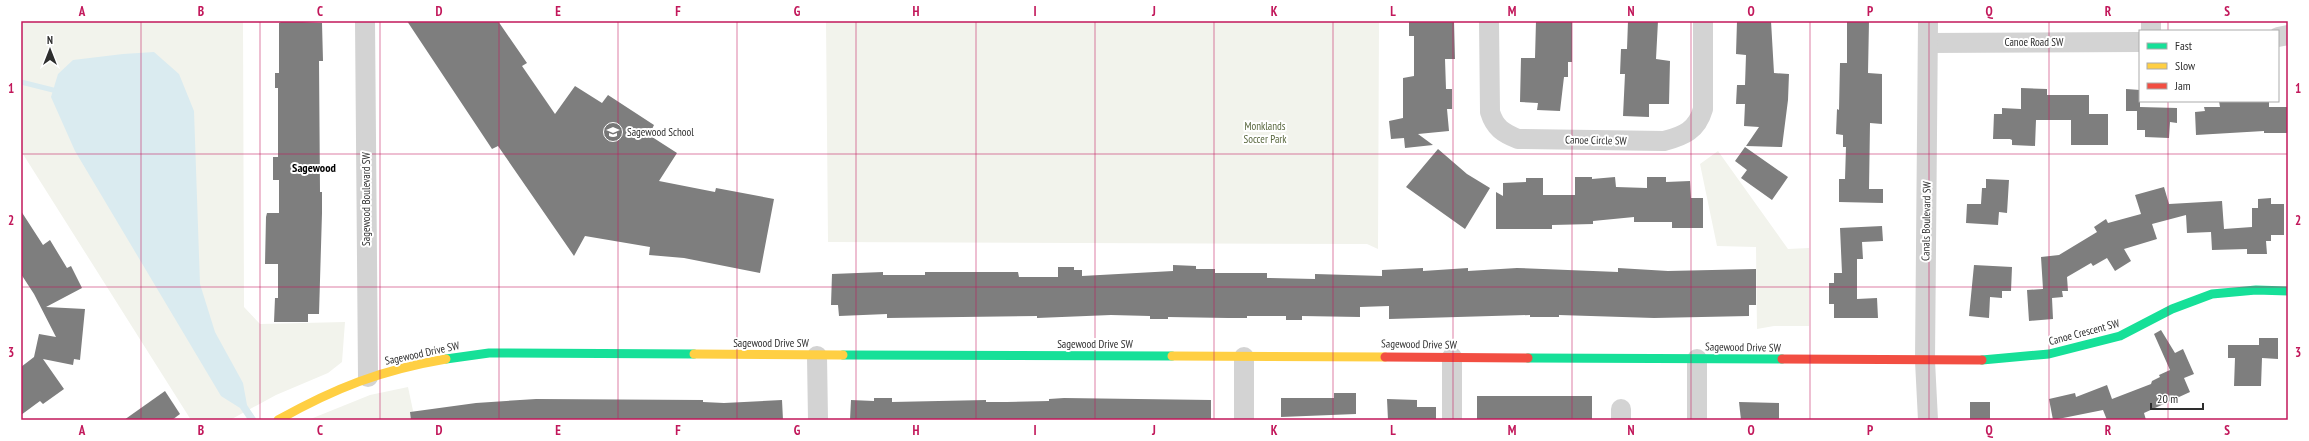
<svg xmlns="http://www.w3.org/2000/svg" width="2309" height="441" font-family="'PT Sans Narrow',sans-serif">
  <rect width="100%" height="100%" fill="#fff"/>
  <!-- green -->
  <g fill="#f2f3ec">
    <path d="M21 21H243L244 307 260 324 345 322 342 362 328 373 276 395 230 420H191L21 151Z"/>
    <path d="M826 21H1379L1378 249 1367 244 828 242Z"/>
    <path d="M1718 151 1788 249 1809 248V326H1774L1757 329 1756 247 1717 246 1700 164Z"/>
    <path d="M408 387 415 420H308L370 395Z"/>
  </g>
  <!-- water -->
  <path fill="#daebf0" d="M154 52 179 74 194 111 200 284 215 332 243 383 247 405 257 420H248L240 408 221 396 75 151 51 97 58 74 73 60 123 54Z"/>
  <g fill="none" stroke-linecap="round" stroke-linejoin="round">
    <!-- stream -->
    <path stroke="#daebf0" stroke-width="5" d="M21 82 53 90"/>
  </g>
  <!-- building -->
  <g fill="#7e7e7e">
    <path d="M283 21 322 23 323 61H319L320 192H322V213L319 314H308V322H274L275 298H278V264H265L266 217 267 213H279V180H273V157H278V88H275V73H279V23Z"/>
    <path d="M407 21H498L527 63 522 66 555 114 575 86 602 103 608 95 654 125 649 135 677 153 659 181 715 192 716 188 774 199 760 273 684 258 649 255 650 247 585 236 574 256 498 146 492 149Z"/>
    <path d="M1409 21H1454L1455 59H1445L1446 89H1452V109H1447L1449 131 1418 134 1433 145 1405 148 1404 138 1391 139 1389 121 1403 118V78L1414 76V36H1409Z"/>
    <path d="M1536 21H1572V62H1568V77H1564L1560 111 1537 110 1538 103 1520 102 1521 58H1535Z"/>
    <path d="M1628 21H1658L1656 59 1670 61 1669 104H1649V117L1623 116 1625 74H1620L1621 49H1627Z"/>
    <path d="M1737 21H1771L1774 73 1789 74 1788 100 1782 147 1746 146 1759 127 1744 126 1745 104H1736L1737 85H1745L1746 55 1736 54Z"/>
    <path d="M1847 21H1869L1868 73 1882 74V124L1870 123 1869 189H1883V203L1839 202V179H1845L1846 147H1843V135L1836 134 1837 109 1839 110 1840 63H1847Z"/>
    <path d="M2021 88 2047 89V95H2089V114H2108V145H2071V120H2036L2035 146 2012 145V140L2010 139H1993L1994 114H2002V108L2021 109Z"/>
    <path d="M2126 89 2140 90V107L2177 108V123L2170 122 2169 138 2145 137V130H2137V111H2126Z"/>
    <path d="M2219 101H2269V107H2288V133H2264V131L2196 135 2195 112 2205 111 2204 107H2220Z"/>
    <path d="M1745 147 1788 177 1772 200 1741 178 1747 170 1735 161Z"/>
    <path d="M1438 149 1467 174 1490 188 1465 229 1406 187Z"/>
    <path d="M1575 177H1592V179L1615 177 1616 187 1647 188V177H1666V182L1690 181 1691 198H1703V228H1672V222H1634V217L1593 221V224L1552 225V229H1496V192L1503 196V183L1526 182V178H1543V195H1575Z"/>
    <path d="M1986 179 2009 180 2007 213 1999 212 1998 225 1966 223 1967 204H1981L1982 188H1986Z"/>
    <path d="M2164 187 2169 204 2222 201 2224 229 2252 227V208H2258V199L2271 198V204H2284V235H2271V241H2266L2267 254H2247V249L2212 250 2211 232 2187 233 2186 215 2152 224 2157 239 2124 249 2131 261 2115 271 2107 258 2093 266 2091 263 2067 277 2068 291H2062L2063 297 2052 298 2053 319 2029 321 2027 290 2043 289 2041 257 2059 255 2097 232 2094 227 2106 219 2108 223 2141 214 2135 195Z"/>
    <path d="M21 211 43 245 50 240 67 268 71 266 82 288 46 307 85 309 80 360 74 359 73 365 43 359 64 389 43 404 40 401 21 415V367L34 357 39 334 56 337 34 294 21 274Z"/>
    <path d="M1882 226 1883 241 1862 242 1863 259H1857V299L1877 298 1878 318H1834V304H1829V283H1834V273H1842L1840 228Z"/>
    <path d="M1173 265 1196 266V269H1215V273H1267V278L1315 279V274L1382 276V270L1423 268V271L1468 268V271L1517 268 1618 272V268L1668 271 1756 269V305H1749V316L1654 318 1559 315V317H1530V315L1389 319V306L1360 307V317L1302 316V320H1286V316H1247V318H1228L1168 317V319H1150V316L1111 315 1037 318V316L887 318V314L839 316 838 305H831L832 274 883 272V275H925V272H1018L1019 277H1058V267H1074V270H1082V276L1173 271Z"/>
    <path d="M1974 265 2012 267 2011 291H2002V298L1990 297 1989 318 1969 316Z"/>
    <path d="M2161 330 2175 353 2183 349 2194 374 2184 378 2190 392 2144 413 2146 420H2107L2103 410 2053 420 2049 399 2075 393 2076 397 2107 385 2112 399 2151 384 2152 381 2160 377 2159 375 2170 370 2154 334Z"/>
    <path d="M2259 338H2278V359L2262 358 2261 386H2234L2235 358H2228V345H2259Z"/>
    <path d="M165 391 180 414 172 420H124Z"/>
    <path d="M1334 393H1356V414L1281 417V398H1334Z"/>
    <rect x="1477" y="396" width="115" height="24"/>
    <path d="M874 398H892V402L986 400V402H1007L1049 401V399L1064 398 1211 400V420H850L851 400 874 401Z"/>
    <path d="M536 399 703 400V402L724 403 782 400 783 420H411L410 412 476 403Z"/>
    <path d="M1387 399 1417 400V407H1436V420H1388Z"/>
    <path d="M1739 402 1779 403V420H1741Z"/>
    <rect x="1970" y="402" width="20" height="18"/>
  </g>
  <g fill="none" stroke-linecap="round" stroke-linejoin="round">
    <!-- street -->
    <g stroke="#d3d3d3" stroke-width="20">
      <path d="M365 21 368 377"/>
      <path d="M1489 21 1490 112C1495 128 1503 133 1518 139L1664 141C1684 136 1697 130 1703 109V21"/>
      <path d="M2151 21V31"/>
      <path d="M2278 37 2288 35"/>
      <path d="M1928 43 2140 42"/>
      <path d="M817 356 818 420"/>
      <path d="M1452 357V420"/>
      <path d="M1697 359V420"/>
      <path d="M1621 409V420"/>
      <path d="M1244 420V357"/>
      <path d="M1928 420 1925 361 1928 21"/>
    </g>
    <!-- fast -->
    <g stroke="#16e098" stroke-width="9">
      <path d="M843 355 1172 356"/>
      <path d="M1528 358 1782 359"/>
      <path d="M446 359 489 353 694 354"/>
      <path d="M1982 360 2049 354 2120 336 2172 309 2212 294 2256 290 2288 291"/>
    </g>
    <!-- slow -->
    <g stroke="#ffcf43" stroke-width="9">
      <path d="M694 354 843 355"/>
      <path d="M1172 356 1385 357"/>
      <path d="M278 420C335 388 381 370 446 359"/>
    </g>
    <!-- jam -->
    <g stroke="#f24e42" stroke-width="9">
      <path d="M1385 357 1528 358"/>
      <path d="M1782 359 1982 360"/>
    </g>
  </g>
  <!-- grid -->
  <path fill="none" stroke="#c2185b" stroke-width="1" stroke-opacity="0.55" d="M141 21V420M260 21V420M380 21V420M499 21V420M618 21V420M737 21V420M856 21V420M976 21V420M1095 21V420M1214 21V420M1333 21V420M1453 21V420M1572 21V420M1691 21V420M1810 21V420M1929 21V420M2049 21V420M2168 21V31M2168 101V420M21 154H2288M21 287H2288"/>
  <!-- icons -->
  <defs>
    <symbol id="school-disc" viewBox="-11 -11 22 22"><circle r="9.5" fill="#777" stroke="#fff"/><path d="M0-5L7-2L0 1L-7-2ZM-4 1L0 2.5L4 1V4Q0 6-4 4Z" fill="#fff"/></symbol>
  </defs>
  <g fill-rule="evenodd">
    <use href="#school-disc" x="602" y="121" width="22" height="22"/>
  </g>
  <g text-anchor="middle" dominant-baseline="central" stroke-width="4" stroke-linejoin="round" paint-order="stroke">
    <!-- street labels -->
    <g font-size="11" fill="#2e2e2e" stroke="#fff">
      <text x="2034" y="42">Canoe Road SW</text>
      <text transform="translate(1596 140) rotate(1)">Canoe Circle SW</text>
      <text transform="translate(366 199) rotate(-90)">Sagewood Boulevard SW</text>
      <text transform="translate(1926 221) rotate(-89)">Canals Boulevard SW</text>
      <text transform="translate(2084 332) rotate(-15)">Canoe Crescent SW</text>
      <text x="771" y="343">Sagewood Drive SW</text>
      <text x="1095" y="344">Sagewood Drive SW</text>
      <text transform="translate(1419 344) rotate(1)">Sagewood Drive SW</text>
      <text transform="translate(1743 347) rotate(1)">Sagewood Drive SW</text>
      <text transform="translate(422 353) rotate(-12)">Sagewood Drive SW</text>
    </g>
    <!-- park labels -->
    <g font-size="11" fill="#59673e" stroke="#fff">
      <text x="1265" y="126">Monklands<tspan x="1265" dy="13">Soccer Park</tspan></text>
    </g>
    <!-- poi labels -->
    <g font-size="11" fill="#2e2e2e" stroke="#fff" text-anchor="start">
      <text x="627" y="132">Sagewood School</text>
    </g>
    <!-- neighbourhood labels -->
    <g font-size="12" font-weight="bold" fill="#000" stroke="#fff">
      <text x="314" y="167">Sagewood</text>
    </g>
  </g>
  <!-- border -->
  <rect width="2309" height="441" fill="none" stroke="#ffffff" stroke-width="44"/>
  <!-- legend -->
  <rect x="2139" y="30" width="140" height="72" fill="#ffffff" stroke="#ababab"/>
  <rect x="2147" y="43" width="20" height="6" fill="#16e098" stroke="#ababab"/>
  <text x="2175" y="50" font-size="12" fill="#2e2e2e">Fast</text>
  <rect x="2147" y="63" width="20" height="6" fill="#ffcf43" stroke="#ababab"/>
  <text x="2175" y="70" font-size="12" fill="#2e2e2e">Slow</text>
  <rect x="2147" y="83" width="20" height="6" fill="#f24e42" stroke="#ababab"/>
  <text x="2175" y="90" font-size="12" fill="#2e2e2e">Jam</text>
  <!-- north arrow -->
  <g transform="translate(50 50)" stroke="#ffffff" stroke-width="3" paint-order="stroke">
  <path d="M0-3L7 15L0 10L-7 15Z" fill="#2e2e2e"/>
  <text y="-6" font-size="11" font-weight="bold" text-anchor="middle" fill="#2e2e2e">N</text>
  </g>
  <!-- scale -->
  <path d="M2151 403v6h52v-6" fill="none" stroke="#2e2e2e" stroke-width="2"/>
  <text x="2157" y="403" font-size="12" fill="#2e2e2e" stroke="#ffffff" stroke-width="3" paint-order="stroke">20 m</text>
  <rect x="22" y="22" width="2265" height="397" fill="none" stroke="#c2185b" stroke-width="1.5"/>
  <g font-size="13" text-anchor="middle" font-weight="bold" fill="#c2185b">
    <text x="82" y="16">A</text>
    <text x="201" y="16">B</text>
    <text x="320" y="16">C</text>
    <text x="439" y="16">D</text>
    <text x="558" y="16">E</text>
    <text x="678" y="16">F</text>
    <text x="797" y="16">G</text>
    <text x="916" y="16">H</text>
    <text x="1035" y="16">I</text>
    <text x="1154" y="16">J</text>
    <text x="1274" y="16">K</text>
    <text x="1393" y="16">L</text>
    <text x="1512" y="16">M</text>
    <text x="1631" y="16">N</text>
    <text x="1751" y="16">O</text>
    <text x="1870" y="16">P</text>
    <text x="1989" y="16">Q</text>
    <text x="2108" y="16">R</text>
    <text x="2227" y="16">S</text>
    <text x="11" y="93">1</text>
    <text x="2298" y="93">1</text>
    <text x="11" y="225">2</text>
    <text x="2298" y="225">2</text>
    <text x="11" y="357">3</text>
    <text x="2298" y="357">3</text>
    <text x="82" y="435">A</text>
    <text x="201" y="435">B</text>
    <text x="320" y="435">C</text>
    <text x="439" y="435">D</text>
    <text x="558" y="435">E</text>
    <text x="678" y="435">F</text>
    <text x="797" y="435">G</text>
    <text x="916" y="435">H</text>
    <text x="1035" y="435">I</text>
    <text x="1154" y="435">J</text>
    <text x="1274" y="435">K</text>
    <text x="1393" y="435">L</text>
    <text x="1512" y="435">M</text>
    <text x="1631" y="435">N</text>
    <text x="1751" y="435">O</text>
    <text x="1870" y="435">P</text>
    <text x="1989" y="435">Q</text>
    <text x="2108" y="435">R</text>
    <text x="2227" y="435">S</text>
  </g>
</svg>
